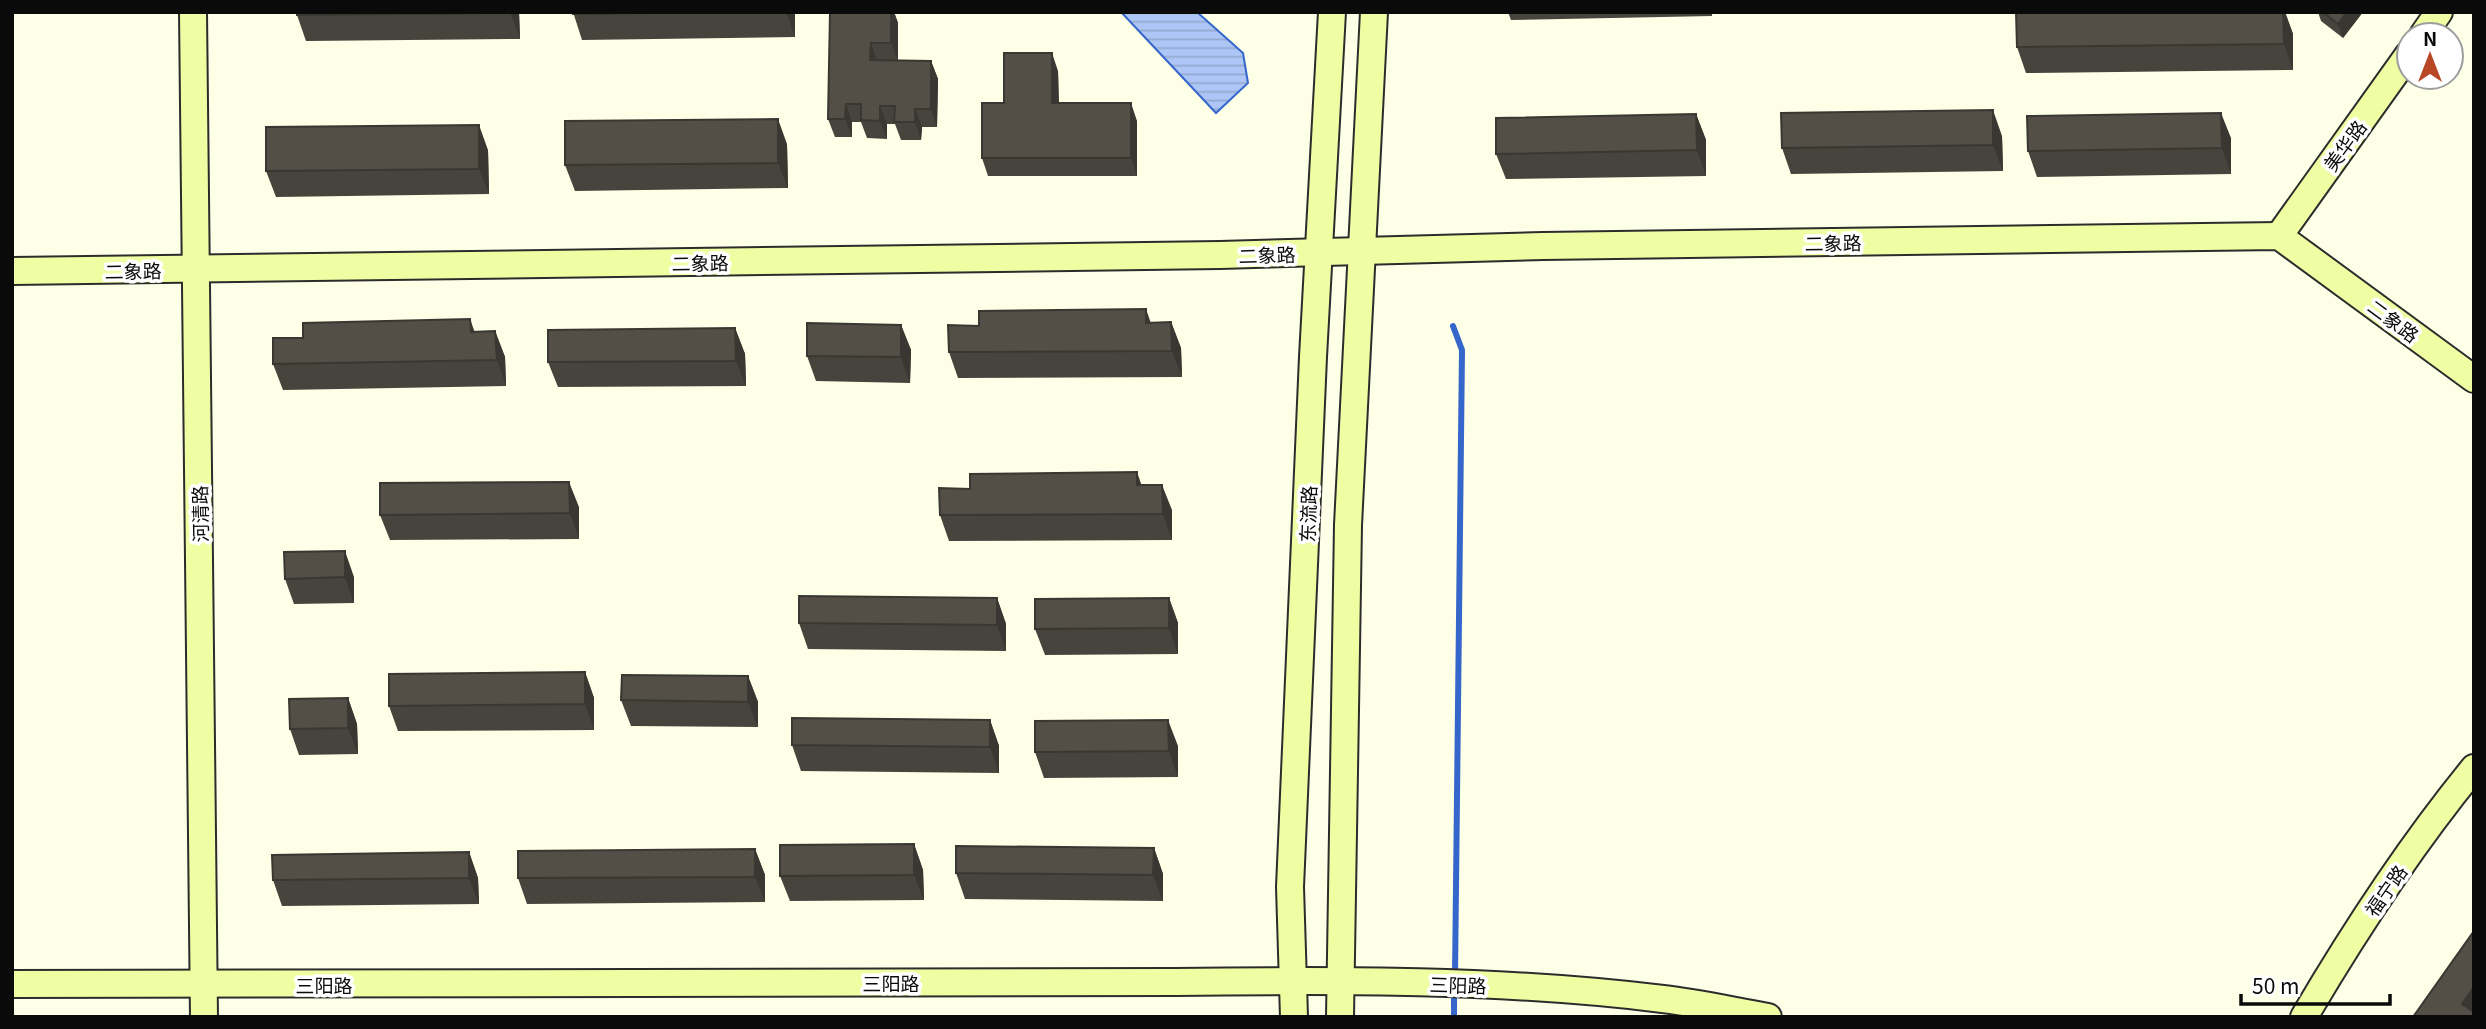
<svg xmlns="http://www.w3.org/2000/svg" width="2486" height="1029" font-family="Georgia,'Noto Sans SC',serif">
  <defs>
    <pattern id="water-rules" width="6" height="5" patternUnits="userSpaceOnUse" patternTransform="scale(1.75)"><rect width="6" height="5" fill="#adc6f5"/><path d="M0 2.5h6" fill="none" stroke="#94a9d1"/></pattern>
  </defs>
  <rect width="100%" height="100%" fill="#fdffe7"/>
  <!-- water -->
  <path fill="url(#water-rules)" stroke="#3566cb" stroke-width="2" d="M1121 12H1197L1243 53 1248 83 1216 113Z"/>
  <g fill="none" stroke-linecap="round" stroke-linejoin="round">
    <!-- stream -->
    <g stroke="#3566cb" stroke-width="6">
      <path d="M1453 326 1462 350 1455 976"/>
      <path d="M1454 1017V991"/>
    </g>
    <defs>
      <g id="secondary">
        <path d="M193 12 204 1017"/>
        <path d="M2423 35 2439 12"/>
        <path d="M2279 236 2409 54"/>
        <path d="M12 271 1220 255 1543 246 2279 236 2474 379"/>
        <path d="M12 984 1175 982C1338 980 1501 979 1663 999 1698 1003 1733 1011 1768 1017"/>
        <path d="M1294 1017 1290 887 1313 357 1332 12"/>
        <path d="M1340 1017 1348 525 1374 12"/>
        <path d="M2304 1017C2354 932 2411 845 2474 768"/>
      </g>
    </defs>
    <!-- secondary casing -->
    <use href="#secondary" stroke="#2c2c2c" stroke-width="30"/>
    <!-- secondary -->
    <use href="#secondary" stroke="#effea3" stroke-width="26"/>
  </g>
  <!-- wall -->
  <g fill="#47443d">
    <path d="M519 12 520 39 306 41 297 15Z"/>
    <path d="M573 12H795V37L582 40Z"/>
    <path d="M830 12H894L898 23V61H931L938 79 937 127H922L921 140H901L895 124H887V139L867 138 861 122H852V137H835L828 119Z"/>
    <path d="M1508 12H1712V16L1511 20Z"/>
    <path d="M1760 12H1820L1760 13Z"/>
    <path d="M2016 12H2285L2293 34V70L2026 73 2017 47Z"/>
    <path d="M2318 12H2363L2343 38 2321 21Z"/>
    <path d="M1058 71 1059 103 1137 121V176H988L982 158 1004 103Z"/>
    <path d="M1696 114 1706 140V176L1506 179 1496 154Z"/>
    <path d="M2002 136 2003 171 1791 174 1782 148Z"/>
    <path d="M2231 138V174L2037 177 2028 151Z"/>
    <path d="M787 144 788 188 575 191 565 165Z"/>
    <path d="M488 150 489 194 276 197 266 171Z"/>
    <path d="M1171 322 1181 348 1182 377 958 378 949 352 979 326Z"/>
    <path d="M901 325 911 350 910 383 816 381 807 356Z"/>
    <path d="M735 328 745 354 746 386 558 387 548 362Z"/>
    <path d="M495 331 505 357 506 386 283 390 273 364 303 338Z"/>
    <path d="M1142 485 1172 510V540L949 541 940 515 970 489Z"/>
    <path d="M579 507V539L390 540 380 515Z"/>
    <path d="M354 577V603L294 604 285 579Z"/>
    <path d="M997 598 1006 624V651L808 649 799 623Z"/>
    <path d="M1169 598 1178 623V654L1045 655 1035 629Z"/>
    <path d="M585 672 594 698V730L398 731 389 706Z"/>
    <path d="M748 676 758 702V727L631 726 621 700Z"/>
    <path d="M348 698 357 724 358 754 299 755 290 729Z"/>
    <path d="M990 720 999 746V773L801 771 792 745Z"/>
    <path d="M1178 746V777L1044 778 1035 752Z"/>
    <path d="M914 844 923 870 924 900 790 901 780 876Z"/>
    <path d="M1154 848 1163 874V901L965 899 956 873Z"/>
    <path d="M755 849 765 875V902L527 904 518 878Z"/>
    <path d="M469 852 478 878 479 904 282 906 273 880Z"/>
  </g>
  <!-- shaded-wall -->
  <g fill="#3a3732">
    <path d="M510 12H519L520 39Z"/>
    <path d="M786 12H795V37Z"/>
    <path d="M891 12H894L898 23V61L891 43Z"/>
    <path d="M2283 12H2285L2293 34V70L2284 44Z"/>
    <path d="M2347 12H2363L2343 38 2338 24Z"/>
    <path d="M871 43 877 61 870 60Z"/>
    <path d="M1052 53 1058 71 1059 121 1052 103Z"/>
    <path d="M931 61 938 79 937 127 931 109Z"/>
    <path d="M1131 103 1137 121V176L1131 158Z"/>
    <path d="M846 104 852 122V137L845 119Z"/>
    <path d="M880 106 887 124V139L880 121Z"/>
    <path d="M915 109 922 127 921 140 915 122Z"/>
    <path d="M1993 110 2002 136 2003 171 1993 145Z"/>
    <path d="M2221 113 2231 138V174L2222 148Z"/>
    <path d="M1696 114 1706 140V176L1697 150Z"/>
    <path d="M778 119 787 144 788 188 778 163Z"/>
    <path d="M479 125 488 150 489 194 479 169Z"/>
    <path d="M1146 309 1155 335 1146 323Z"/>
    <path d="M470 319 479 344 471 332Z"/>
    <path d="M1171 322 1181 348 1182 377 1172 351Z"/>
    <path d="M901 325 911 350 910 383 901 357Z"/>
    <path d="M735 328 745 354 746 386 736 361Z"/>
    <path d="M495 331 505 357 506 386 497 360Z"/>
    <path d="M1137 472 1146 498 1137 485Z"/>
    <path d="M569 482 579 507V539L570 513Z"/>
    <path d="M1162 485 1172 510V540L1163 514Z"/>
    <path d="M345 551 354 577V603L345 577Z"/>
    <path d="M997 598 1006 624V651L997 625Z"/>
    <path d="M1169 598 1178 623V654L1169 628Z"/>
    <path d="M585 672 594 698V730L585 704Z"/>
    <path d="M748 676 758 702V727L748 702Z"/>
    <path d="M348 698 357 724 358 754 348 728Z"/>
    <path d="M990 720 999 746V773L990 747Z"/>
    <path d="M1168 720 1178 746V777L1169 751Z"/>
    <path d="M914 844 923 870 924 900 914 875Z"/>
    <path d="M1154 848 1163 874V901L1153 875Z"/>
    <path d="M755 849 765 875V902L755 877Z"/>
    <path d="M469 852 478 878 479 904 469 878Z"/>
    <path d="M2474 987V1008L2468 1017 2462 1004Z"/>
  </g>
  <!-- building -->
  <g fill="#534f47" stroke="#3a3732" stroke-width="2">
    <path d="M297 12H510V13L297 15Z"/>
    <path d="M573 12H726L573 14Z"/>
    <path d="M830 12H891V43H871L870 60 931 61V109H915V122H894L895 106H880V121L861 120V104H846L845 119H828Z"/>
    <path d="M2016 12H2283L2284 44 2017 47Z"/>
    <path d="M2323 12H2347L2338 24Z"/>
    <path d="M1004 53H1052V103H1131V158H982V103H1004Z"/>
    <path d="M1993 110V145L1782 148 1781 113Z"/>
    <path d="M2221 113 2222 148 2028 151 2027 116Z"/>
    <path d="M1696 114 1697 150 1496 154V118Z"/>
    <path d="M778 119V163L565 165V121Z"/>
    <path d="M479 125V169L266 171V127Z"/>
    <path d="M1146 309V323L1171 322 1172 351 949 352 948 325 979 326V311Z"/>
    <path d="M470 319 471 332 495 331 497 360 273 364V338H303V323Z"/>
    <path d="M807 323 901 325V357L807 356Z"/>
    <path d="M735 328 736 361 548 362V330Z"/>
    <path d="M1137 472V485H1162L1163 514 940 515 939 488 970 489V474Z"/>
    <path d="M569 482 570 513 380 515V483Z"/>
    <path d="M345 551V577L285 579 284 552Z"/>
    <path d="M799 596 997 598V625L799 623Z"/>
    <path d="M1169 598V628L1035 629V599Z"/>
    <path d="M585 672V704L389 706V674Z"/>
    <path d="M622 675 748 676V702L621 700Z"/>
    <path d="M348 698V728L290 729 289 699Z"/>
    <path d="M792 718 990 720V747L792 745Z"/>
    <path d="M1168 720 1169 751 1035 752V721Z"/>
    <path d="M914 844V875L780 876V845Z"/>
    <path d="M956 846 1154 848 1153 875 956 873Z"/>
    <path d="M755 849V877L518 878V851Z"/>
    <path d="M469 852V878L273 880 272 855Z"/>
    <path d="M2474 931V987L2462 1004 2474 1012V1017H2413Z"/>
  </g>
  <g text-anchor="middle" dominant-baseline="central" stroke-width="7" stroke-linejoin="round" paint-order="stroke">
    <!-- street labels -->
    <g font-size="19" fill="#0a0a0a" stroke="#fff">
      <text transform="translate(2344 145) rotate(-54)">美华路</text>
      <text transform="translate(1833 242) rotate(-1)">二象路</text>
      <text transform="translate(1267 254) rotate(-2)">二象路</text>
      <text transform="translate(700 262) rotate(-1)">二象路</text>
      <text transform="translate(133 270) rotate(-1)">二象路</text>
      <text transform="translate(2394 320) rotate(36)">二象路</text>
      <text transform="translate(199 514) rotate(-91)">河清路</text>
      <text transform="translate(1307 514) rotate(-88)">东流路</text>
      <text transform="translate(2385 890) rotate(-55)">福宁路</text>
      <text x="891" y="982">三阳路</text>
      <text x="324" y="984">三阳路</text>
      <text transform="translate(1458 984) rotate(2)">三阳路</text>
    </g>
  </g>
  <!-- border -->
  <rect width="2486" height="1029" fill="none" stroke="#0a0a0a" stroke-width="28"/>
  <!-- north arrow -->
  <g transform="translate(2430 56)"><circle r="33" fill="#ffffff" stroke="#9d9d9d" stroke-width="2"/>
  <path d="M0-5L12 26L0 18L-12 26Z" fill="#b84725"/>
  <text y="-10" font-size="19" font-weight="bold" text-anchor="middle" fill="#0a0a0a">N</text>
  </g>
  <!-- scale -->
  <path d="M2241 994v10h149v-10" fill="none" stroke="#0a0a0a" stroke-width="3.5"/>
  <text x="2252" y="994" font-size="21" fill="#0a0a0a" stroke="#ffffff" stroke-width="5" paint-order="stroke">50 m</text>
</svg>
